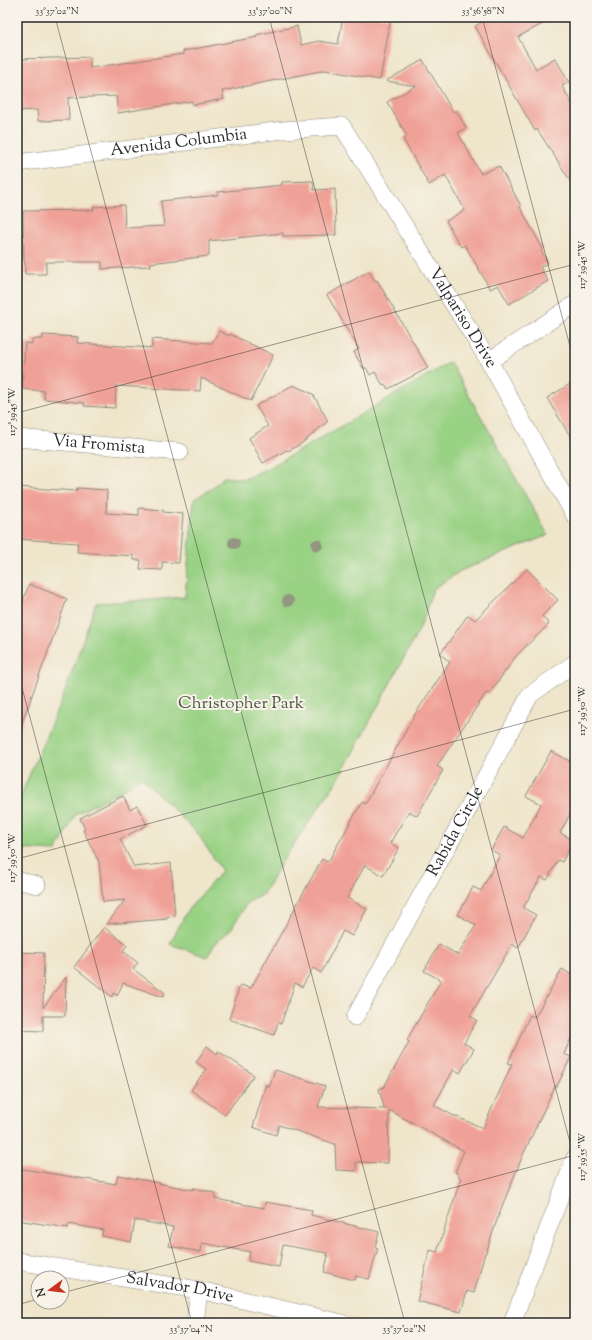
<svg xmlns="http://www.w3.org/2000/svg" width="592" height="1340" font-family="'Sorts Mill Goudy',serif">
  <rect width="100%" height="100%" fill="#f7f3e8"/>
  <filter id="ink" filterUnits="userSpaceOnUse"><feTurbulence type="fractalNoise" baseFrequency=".025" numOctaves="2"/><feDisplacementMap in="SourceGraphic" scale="8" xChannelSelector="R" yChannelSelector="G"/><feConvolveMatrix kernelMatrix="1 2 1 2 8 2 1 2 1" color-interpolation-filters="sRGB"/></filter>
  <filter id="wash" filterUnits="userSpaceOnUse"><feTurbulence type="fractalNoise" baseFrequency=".012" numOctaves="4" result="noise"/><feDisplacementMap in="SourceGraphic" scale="16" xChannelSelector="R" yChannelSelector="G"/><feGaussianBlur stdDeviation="0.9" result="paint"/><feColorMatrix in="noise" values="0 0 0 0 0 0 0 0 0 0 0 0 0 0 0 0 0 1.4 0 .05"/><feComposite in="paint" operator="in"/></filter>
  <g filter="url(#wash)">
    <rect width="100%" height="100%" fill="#efe5cb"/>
    <!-- green -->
    <path fill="#9ad285" stroke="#627e58" d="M450 362 548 535 460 571 433 589 420 628 339 778 287 854 263 894 247 903 231 929 215 944 207 957 170 944 187 911 222 871 198 834 141 777 124 789 76 814 56 851 17 849V808L26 783 66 689 96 603 151 600 185 597 194 499 211 489 224 477 244 479 266 469 318 440Z"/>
    <g id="blocks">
      <!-- building -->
      <g fill="#f0a197">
        <path d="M343 17H391L380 80 325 70 222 91 224 99 193 105 192 101 118 113 116 96 68 98 69 120 38 121 37 110 17 111V59L90 57V68L183 54V51L257 37 256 35 297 26 301 45 319 41 338 44Z"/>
        <path d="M492 17H555L518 37 536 69 555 58 569 82 562 86 575 109V188L537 129 535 131 475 26Z"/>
        <path d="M423 60 453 112 456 110 466 128 458 133 481 174 499 166 521 206 520 207 543 249 541 250 548 263 540 267 548 281 509 304 498 285 490 289 465 245 461 247 446 221 465 210 445 175 429 185 403 139 407 136 387 102 416 86 386 81Z"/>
        <path d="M313 181 314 190 335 189 336 235 283 236V233L209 241V256L150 263 151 266 102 269V262H46V274H25V262H24L23 211 94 210 93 207 124 205 125 228 164 226 161 201 218 195V192L282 185V182Z"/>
        <path d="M369 271 375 281 377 280 428 368 388 389 385 384 383 385 375 372 370 375 366 368H363L354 352 359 349 327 295Z"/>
        <path d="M219 331 229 336 230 334 273 355 251 401 201 378 200 391 116 386 115 408 84 406 85 403 44 399V391L22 389 25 343 32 344V339H43V335L78 337 77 343 152 348V339L212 343Z"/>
        <path d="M575 381V444L547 398Z"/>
        <path d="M293 385 313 394 328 421 301 444 288 451 287 450 263 463 249 438 268 426 256 406Z"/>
        <path d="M17 487 76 491 77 488 107 490 106 513 139 515V508L163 510V512L183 514 179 563 162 562V570L140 569 141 560H134V556L77 552 78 543 17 539Z"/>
        <path d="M527 569 558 600 542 616 549 624 516 656 489 694 486 693 437 766 443 770 417 816 409 811 390 843 399 848 383 876 365 865 347 898 367 909 352 936 343 931 321 973 313 968 302 987 295 983 281 1024 278 1023 274 1035 229 1019 240 985 251 988 322 859 328 862 362 802 365 804 417 711 450 662 440 654 468 615 475 620Z"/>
        <path d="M29 584 67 599 19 731 17 730V602L22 604Z"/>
        <path d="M551 751 575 764V805L560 833 574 840 562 862 558 860 547 880 541 877 523 908 536 915 518 948 512 944 470 1016 477 1020 464 1043 474 1049 460 1073 454 1069 434 1105 452 1115 483 1128 512 1064 508 1063 530 1015 535 1017 562 969 575 977V1029L564 1054 571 1057 557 1086H555L523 1155 500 1211 486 1253H485L474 1293 467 1291 461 1312 417 1301 430 1250 437 1252 461 1178 458 1176 459 1174 455 1172 464 1151 389 1110 388 1163 356 1162V1171L336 1170 335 1144 279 1125 276 1135 253 1127 266 1084 269 1087 275 1070 325 1086 318 1107 387 1109 384 1107 379 1089 384 1087 409 1042 407 1040 441 980 424 971 439 944 458 955 476 925 458 915 473 887 481 891 500 855 491 850 504 827 523 838 541 804 526 796Z"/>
        <path d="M123 796 130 810 137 806 147 825 120 839 134 867 171 863 175 916 166 917 167 919 107 924 125 900 103 902 99 862 83 830 85 829 80 818Z"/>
        <path d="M104 927 127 945 123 951 138 963 133 969 165 993 163 997 123 983 117 996 114 993 112 997 74 967Z"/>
        <path d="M17 952 44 953 43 1008 66 977 65 1016H43V1031L18 1030Z"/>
        <path d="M207 1046 217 1054 218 1051 254 1075 225 1115 191 1090 206 1069 196 1062Z"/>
        <path d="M17 1168 116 1184 118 1175 193 1190V1188L216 1193 215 1199 264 1208 265 1202 312 1210 311 1215 379 1232 375 1247 378 1248 369 1279 356 1276 355 1280 324 1272 328 1256H327V1253L283 1245 279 1267 248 1261 250 1252 202 1243 201 1252 169 1246 173 1227 135 1220 131 1242 102 1236 103 1230 68 1224V1228L17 1220Z"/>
      </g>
    </g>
  </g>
  <g filter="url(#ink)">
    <use href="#blocks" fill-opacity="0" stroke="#8d887b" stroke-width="1"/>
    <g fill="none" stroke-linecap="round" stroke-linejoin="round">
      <defs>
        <g id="minor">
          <path id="s1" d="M17 163 283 130 342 126 489 361 575 516"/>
          <path d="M489 361 575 304"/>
          <path id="s2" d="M17 438 180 452"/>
          <path d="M17 880 37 885"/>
          <path id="s3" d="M355 1017 530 695 575 663"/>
          <path id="s4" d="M17 1261 199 1290 342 1323"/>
          <path d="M195 1323 199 1290"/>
          <path d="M512 1323 575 1158"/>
        </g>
      </defs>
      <!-- minor casing -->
      <use href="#minor" stroke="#8d887b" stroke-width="18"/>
      <!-- minor -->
      <use href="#minor" stroke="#fff" stroke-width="17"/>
    </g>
    <!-- trees -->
    <g fill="#939680">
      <circle cx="234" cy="543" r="6"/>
      <circle cx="317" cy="545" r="6"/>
      <circle cx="288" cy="601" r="6"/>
    </g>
  </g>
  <!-- ticks -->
  <path fill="none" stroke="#2b2b2b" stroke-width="1" stroke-opacity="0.45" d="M55 17 405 1323M269 17 575 1161M482 17 575 365M17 413 575 264M17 669 192 1323M17 859 575 709M62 1293 575 1155M17 1305 38 1299"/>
  <g text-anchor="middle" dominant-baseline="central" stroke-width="4" stroke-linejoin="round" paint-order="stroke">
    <!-- street labels -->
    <g font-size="17" fill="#2b2b2b" stroke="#f7f3e8">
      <text stroke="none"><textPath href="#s1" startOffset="163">Avenida Columbia</textPath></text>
      <text stroke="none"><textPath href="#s1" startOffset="554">Valpariso Drive</textPath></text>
      <text stroke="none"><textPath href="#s2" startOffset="82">Via Fromista</textPath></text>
      <text stroke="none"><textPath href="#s3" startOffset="211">Rabida Circle</textPath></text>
      <text stroke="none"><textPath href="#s4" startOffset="165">Salvador Drive</textPath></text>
    </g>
    <!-- park labels -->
    <g font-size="17" fill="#475542" stroke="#f7f3e8">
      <text x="241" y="704">Christopher Park</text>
    </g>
  </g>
  <!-- margin -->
  <rect width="592" height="1340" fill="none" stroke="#f7f3e8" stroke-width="44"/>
  <!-- north arrow -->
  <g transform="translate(50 1290) rotate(255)"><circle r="19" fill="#f7f3e8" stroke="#a5a39c"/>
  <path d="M0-3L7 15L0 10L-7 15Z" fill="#c8321e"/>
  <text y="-6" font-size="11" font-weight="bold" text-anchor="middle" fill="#2b2b2b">N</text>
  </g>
  <rect x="22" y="22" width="548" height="1296" fill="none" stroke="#2b2b2b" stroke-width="1.5"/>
  <g font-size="10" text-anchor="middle" fill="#2b2b2b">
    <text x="57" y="14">33°37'02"N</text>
    <text x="270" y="14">33°37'00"N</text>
    <text x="483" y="14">33°36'58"N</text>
    <text transform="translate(581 265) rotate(-90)" y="4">117°39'45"W</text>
    <text transform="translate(11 412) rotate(-90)" y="4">117°39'45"W</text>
    <text transform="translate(581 711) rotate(-90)" y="4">117°39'50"W</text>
    <text transform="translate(11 858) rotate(-90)" y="4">117°39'50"W</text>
    <text transform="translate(581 1157) rotate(-90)" y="4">117°39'55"W</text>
    <text x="191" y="1332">33°37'04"N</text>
    <text x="404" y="1332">33°37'02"N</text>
  </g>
</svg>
